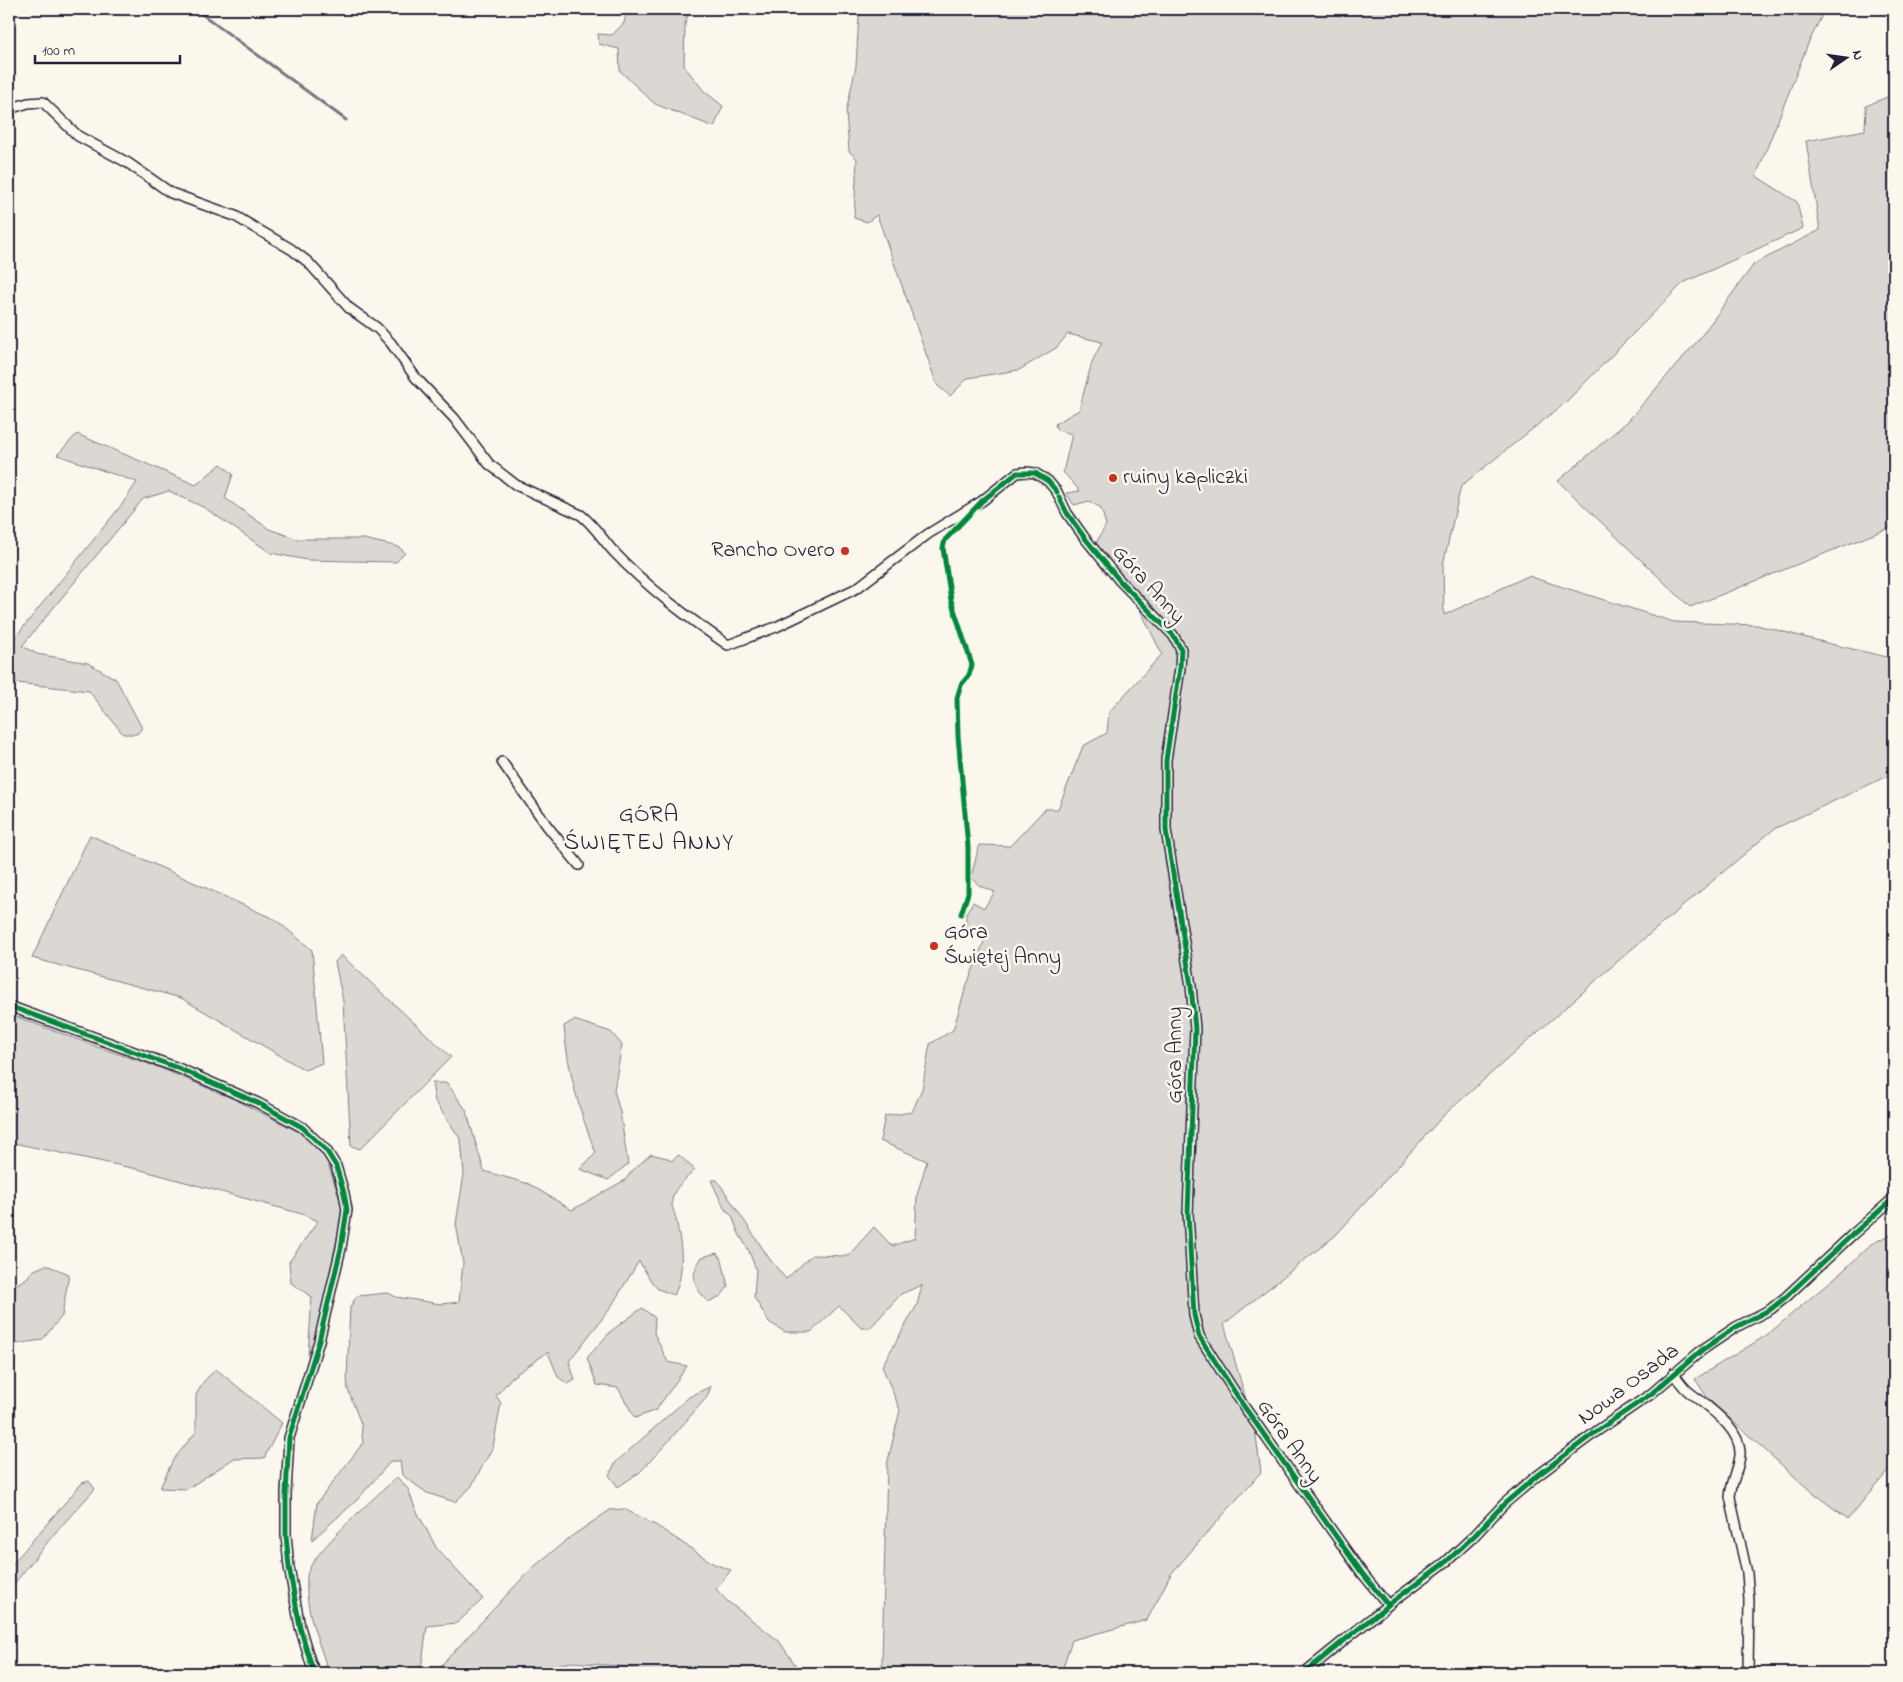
<svg xmlns="http://www.w3.org/2000/svg" width="1903" height="1682" font-family="'Indie Flower',sans-serif">
  <rect width="100%" height="100%" fill="#fbf7ec"/>
  <filter id="ink" filterUnits="userSpaceOnUse"><feTurbulence type="fractalNoise" baseFrequency=".02" numOctaves="2"/><feDisplacementMap in="SourceGraphic" scale="10" xChannelSelector="R" yChannelSelector="G"/><feConvolveMatrix kernelMatrix="1 2 1 2 8 2 1 2 1" color-interpolation-filters="sRGB"/></filter>
  <g filter="url(#ink)">
    <!-- green -->
    <g fill="#dbd8d3" stroke="#7e7d87">
      <path d="M627 9H690L685 24 684 66 704 91 723 106 714 127 655 104 620 71 619 49 599 44 598 34 612 35 624 23Z"/>
      <path d="M863 9H1825L1808 44 1756 176 1797 202 1803 228 1683 283 1565 403 1461 486 1443 565 1444 615 1528 576 1674 622 1757 625 1831 644 1891 658 1894 660V773L1774 829 1626 954 1443 1116 1336 1235 1224 1324 1255 1430 1261 1472 1171 1574 1147 1620 1072 1640 1061 1673H880L882 1661 887 1465 900 1410 882 1366 917 1305 922 1285 901 1294 870 1328H861L839 1306 811 1332H785L769 1322 754 1297 756 1270 749 1251 738 1232 732 1216 724 1208 711 1180H717L771 1261 786 1279 812 1255 848 1256 874 1227 892 1246 915 1238 917 1195 927 1161 880 1141 885 1116 912 1112 922 1089 930 1044 953 1030 966 987 985 939 966 926V913L973 902 984 908 995 892 980 886 971 878 979 845 1010 846 1045 809H1058L1083 746 1107 733 1109 712 1162 654 1138 606 1096 543 1106 525 1101 508 1089 501 1074 505 1066 493 1080 491 1063 472 1072 434 1057 430 1055 424 1079 410 1092 362 1102 342 1068 334 1056 348 1019 370 968 378 950 396 937 385 877 215 867 222 854 218 857 159 849 151 846 112 856 66 859 16Z"/>
      <path d="M1894 94V526L1690 607 1558 481 1628 421 1699 339 1754 264 1820 230 1806 141 1865 130 1866 106Z"/>
      <path d="M77 434 196 485 221 464 233 474 225 498 269 529 297 539H364L399 547 405 553 396 562 307 560 271 553 205 508 169 491 143 499 22 646 37 654 88 663 116 679 142 728 137 734H123L89 691 17 683 9 686V642L17 635 123 503 137 482 57 455Z"/>
      <path d="M90 835 276 920 312 950 322 1063 305 1070 181 998 32 958Z"/>
      <path d="M341 955 451 1057 360 1149 351 1146 343 1001 335 962Z"/>
      <path d="M9 1014 100 1048 158 1067 236 1100 301 1133 326 1158 342 1206 338 1234 312 1357 308 1356 312 1297 291 1283 289 1262 318 1221 302 1214 141 1170 9 1142Z"/>
      <path d="M574 1020 611 1032 622 1045 614 1090 620 1112 628 1164 608 1180 580 1169 596 1153C580 1114 567 1069 564 1026Z"/>
      <path d="M432 1083H447L466 1110 484 1171 529 1184 572 1210 625 1180 632 1171 651 1154 667 1158 671 1161 679 1155 695 1170C687 1178 673 1188 672 1200 671 1206 675 1214 676 1219 681 1244 686 1271 674 1295L658 1289 651 1281 639 1261 609 1310 569 1361 575 1380 568 1384 558 1377 548 1352 512 1377 496 1396 501 1403 493 1447 471 1487 455 1502 427 1493 402 1475 400 1461H391L357 1500 312 1540 317 1503 363 1443 361 1424 348 1390 347 1378 350 1307 357 1296 388 1293 396 1297 441 1304 459 1302 463 1263 456 1224 464 1174 461 1140 435 1101Z"/>
      <path d="M1894 1233V1464L1848 1519 1813 1493 1709 1400 1695 1379 1767 1335 1845 1269 1871 1244Z"/>
      <path d="M717 1253 722 1260 728 1287 721 1296 708 1302C693 1285 689 1276 702 1257Z"/>
      <path d="M46 1265 69 1274 62 1316 42 1340 9 1345V1289L27 1278 32 1271Z"/>
      <path d="M642 1308 655 1318 654 1333 668 1362 687 1366 656 1410 635 1418 618 1388 597 1385 587 1358 611 1331Z"/>
      <path d="M216 1369 282 1423 264 1458 233 1459 187 1489 160 1488 173 1460 196 1432V1395L204 1381Z"/>
      <path d="M711 1386 707 1397 666 1444 640 1472 618 1487 609 1475 616 1462 689 1397Z"/>
      <path d="M397 1477 408 1489 415 1508 437 1549 483 1599 457 1623 427 1626 422 1663 414 1673H329C319 1642 304 1609 307 1576 309 1554 379 1494 397 1477Z"/>
      <path d="M89 1481 95 1489 55 1533 9 1590V1568L82 1483Z"/>
      <path d="M624 1509 657 1526 714 1564 731 1570 716 1589 727 1601 779 1641 796 1666 795 1673H640L629 1667 573 1662 507 1673H434L530 1570 569 1538 610 1510Z"/>
    </g>
    <g fill="none" stroke-linecap="round" stroke-linejoin="round">
      <!-- stream -->
      <path stroke="#787681" stroke-width="3" d="M195 9 346 120"/>
      <defs>
        <g id="minor">
          <path d="M9 109 28 103 43 102 78 136 128 163 171 193 235 216 291 249 308 262 349 308 377 328 391 343 416 378 454 418 489 464 516 485 581 515C594 525 603 540 614 552 648 588 687 617 728 645L776 627 857 588 928 534 982 501 1017 473 1026 472 1035 473 1048 481 1057 492 1067 513 1084 537 1119 580 1173 635 1181 649 1180 668 1166 760V830L1191 986 1195 1029 1188 1213 1194 1315 1199 1336 1243 1405 1362 1573 1388 1605"/>
          <path d="M502 762 548 827 579 865"/>
          <path d="M9 1006 178 1068 258 1103 302 1127 326 1150 336 1166 344 1193 347 1210 341 1248 319 1341 289 1438 286 1493V1535L289 1567 300 1627 311 1664 316 1673"/>
          <path d="M1673 1373C1678 1379 1682 1386 1688 1391 1706 1406 1742 1428 1740 1455 1739 1469 1731 1482 1730 1497L1747 1573 1749 1600 1748 1673"/>
          <path d="M1304 1673 1388 1605 1447 1561 1475 1535 1504 1504 1537 1476 1597 1431 1651 1394 1702 1350 1736 1327 1771 1309 1787 1296 1852 1235 1894 1198"/>
        </g>
      </defs>
      <!-- minor casing -->
      <use href="#minor" stroke="#22223b" stroke-width="12"/>
      <!-- minor -->
      <use href="#minor" stroke="#fbf7ec" stroke-width="9"/>
      <defs>
        <g id="cycleway">
          <path d="M1059 497 1067 513 1084 537 1119 580 1173 635 1181 649 1180 668 1166 760V830L1191 986 1195 1029 1188 1213 1194 1315 1199 1336 1243 1405 1362 1573 1388 1605"/>
          <path d="M961 914 968 893V847L958 736 957 698 961 685 969 675 972 665 951 600 943 548 945 540 982 501 1017 473H1035L1048 481 1057 492"/>
          <path d="M9 1006 178 1068 258 1103 302 1127 326 1150 336 1166 344 1193 347 1210 341 1248 319 1341 289 1438 286 1493V1535L289 1567 300 1627 311 1664 316 1673"/>
          <path d="M1304 1673 1388 1605 1447 1561 1475 1535 1504 1504 1537 1476 1597 1431 1651 1394 1702 1350 1736 1327 1771 1309 1787 1296 1852 1235 1894 1198"/>
        </g>
      </defs>
      <!-- cycleway casing -->
      <use href="#cycleway" stroke="#fbf7ec" stroke-width="8"/>
      <!-- cycleway -->
      <use href="#cycleway" stroke="#00873e" stroke-width="5"/>
    </g>
  </g>
  <!-- markers -->
  <g fill="#c8321e" stroke="#fbf7ec" stroke-width="2">
    <circle cx="1113" cy="478" r="5"/>
    <circle cx="845" cy="551" r="5"/>
    <circle cx="934" cy="946" r="5"/>
  </g>
  <g text-anchor="middle" dominant-baseline="central" stroke-width="5" stroke-linejoin="round" paint-order="stroke">
    <!-- poi labels -->
    <g font-size="22" fill="#22223b" stroke="#fbf7ec" text-anchor="start">
      <text x="1123" y="478">ruiny kapliczki</text>
      <text x="835" y="551" text-anchor="end">Rancho Overo</text>
      <text x="944" y="933">Góra<tspan x="944" dy="25">Świętej Anny</tspan></text>
    </g>
    <!-- street labels -->
    <g font-size="22" fill="#22223b" stroke="#fbf7ec">
      <text transform="translate(1148 585) rotate(48)">Góra Anny</text>
      <text transform="translate(1176 1055) rotate(-90)">Góra Anny</text>
      <text transform="translate(1629 1385) rotate(-37)">Nowa Osada</text>
      <text transform="translate(1289 1442) rotate(55)">Góra Anny</text>
    </g>
    <!-- neighbourhood labels -->
    <g font-size="24" letter-spacing="1" fill="#22223b" stroke="#fbf7ec">
      <text x="649" y="815">GÓRA<tspan x="649" dy="28">ŚWIĘTEJ ANNY</tspan></text>
    </g>
  </g>
  <!-- margin -->
  <rect width="1903" height="1682" fill="none" stroke="#fbf7ec" stroke-width="30"/>
  <rect x="15" y="15" width="1873" height="1652" fill="none" stroke="#22223b" stroke-width="2" filter="url(#ink)"/>
  <!-- north arrow -->
  <g transform="translate(1846 58) rotate(77)" stroke="#fbf7ec" stroke-width="4" paint-order="stroke">
  <path d="M0-4L9 19L0 12L-9 19Z" fill="#22223b"/>
  <text y="-8" font-size="14" font-weight="bold" text-anchor="middle" fill="#22223b">N</text>
  </g>
  <!-- scale -->
  <path d="M35 55v8h145v-8" fill="none" stroke="#22223b" stroke-width="2.5"/>
  <text x="42" y="55" font-size="15" fill="#22223b" stroke="#fbf7ec" stroke-width="4" paint-order="stroke">100 m</text>
</svg>
